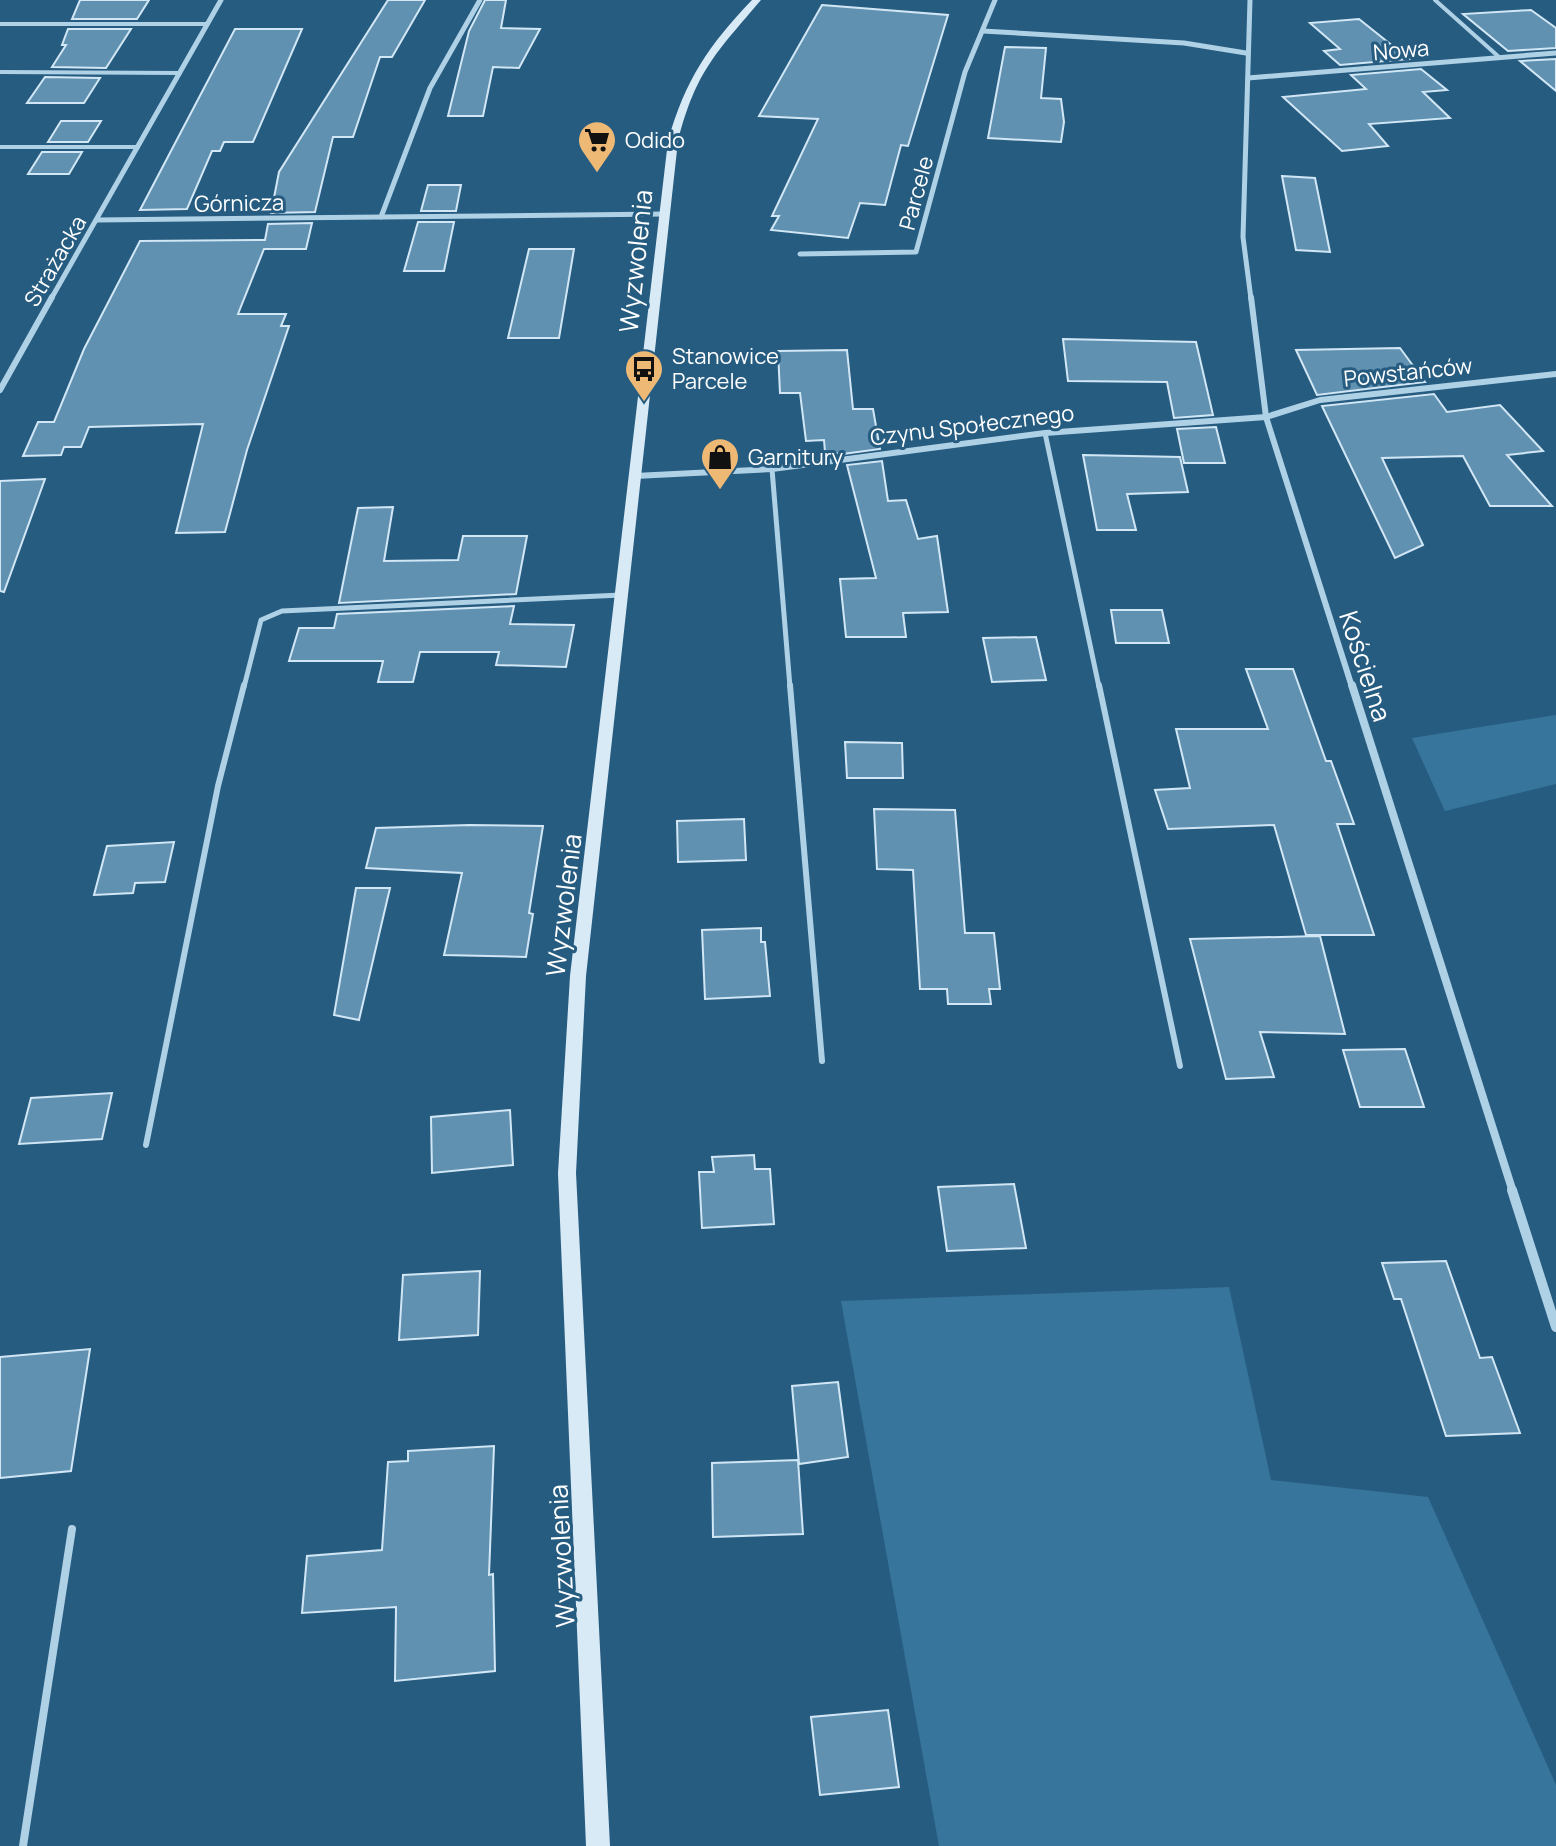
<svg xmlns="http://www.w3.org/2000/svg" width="1556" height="1846" font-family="Manrope,sans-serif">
  <rect width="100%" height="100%" fill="#275c81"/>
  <!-- green -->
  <g fill="#38759c">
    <path d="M1556 715V784L1445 811 1412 738Z"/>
    <path d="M1229 1287 1271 1480 1428 1497 1556 1785V1846H939L841 1301Z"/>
  </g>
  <!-- building -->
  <g fill="#6091b1" stroke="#d2e7f5" stroke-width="2">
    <path d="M80 0H149L137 19H72Z"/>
    <path d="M388 0H425L392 57H380L353 137H333L315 212 271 213 279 172Z"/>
    <path d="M485 0H506L501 28 540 29 519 68 493 67 483 116H448L469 31Z"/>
    <path d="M822 5 948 15 908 146 901 145 885 205 860 203 848 238 771 230 779 216H772L818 119 759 116Z"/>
    <path d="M1531 10 1556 28V48L1508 51 1463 14Z"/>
    <path d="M1359 19 1409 59 1340 65 1324 51 1340 49 1310 23Z"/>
    <path d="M68 29H131L106 68 52 67 66 45H62Z"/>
    <path d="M235 29H302L253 142H224L220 151H212L187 209 140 210Z"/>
    <path d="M1005 47 1046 48 1041 98 1061 99 1064 122 1061 142 988 138Z"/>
    <path d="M1556 59V91L1520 61Z"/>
    <path d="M1421 69 1447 90 1423 92 1450 118 1369 124 1388 146 1342 151 1283 97 1366 89 1351 75Z"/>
    <path d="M45 77 100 78 84 103H27Z"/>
    <path d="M61 121H101L88 142H48Z"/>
    <path d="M42 152H82L69 174H28Z"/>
    <path d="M1282 176 1315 178 1330 252 1296 250Z"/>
    <path d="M428 185H461L456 211H421Z"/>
    <path d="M418 222H454L444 271H404Z"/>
    <path d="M312 223 306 249H264L238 314H286L281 326H289L247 450 225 532 176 533 203 424 89 427 81 447H64L61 455 23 456 38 422H54L84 349 140 241 265 240 268 224Z"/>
    <path d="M529 249H574L559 338H508Z"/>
    <path d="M1063 339 1196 342 1213 415 1174 418 1167 382 1068 381Z"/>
    <path d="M1400 348 1425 382 1317 395 1296 350Z"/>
    <path d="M847 350 853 409H873L880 449 843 454 825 452 824 440 806 441 800 393H780L778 351Z"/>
    <path d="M1434 394 1447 412 1500 405 1543 451 1507 455 1552 506H1490L1463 456 1382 458 1423 545 1395 558 1322 406Z"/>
    <path d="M1216 427 1225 463H1184L1177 429Z"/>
    <path d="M1083 455 1180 457 1188 492 1127 494 1136 530H1097Z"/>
    <path d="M882 461 888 501 906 500 918 539 937 536 948 612 903 613 906 637H846L840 579 876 578 847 465Z"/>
    <path d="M45 479 4 592 0 591V481Z"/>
    <path d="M393 507 384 561 458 560 463 536H527L516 594 339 603 358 508Z"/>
    <path d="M514 606 510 624 574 625 566 667 496 665 499 652H420L413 682H378L383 661H289L299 628H334L337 614Z"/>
    <path d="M1111 610H1162L1169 643H1116Z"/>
    <path d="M1036 637 1046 680 992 682 983 638Z"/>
    <path d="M1246 669H1293L1326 761H1331L1354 824H1337L1374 935H1306L1274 825 1168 829 1155 790 1190 788 1176 729H1268Z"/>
    <path d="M845 742 902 743 903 778H847Z"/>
    <path d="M874 809 955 810 965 933H994L1000 989H989L991 1004H948L947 989H920L913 870 877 869Z"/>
    <path d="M744 819 746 860 678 862 677 821Z"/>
    <path d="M469 825 543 826 529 913 533 914 526 957 444 955 462 873 366 868 376 828Z"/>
    <path d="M174 842 165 882 135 883 133 893 94 895 107 846Z"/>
    <path d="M356 888H390L359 1020 334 1015Z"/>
    <path d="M761 928V942H765L770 996 705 999 702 930Z"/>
    <path d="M1320 936 1345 1034 1260 1032 1274 1077 1226 1079 1190 939Z"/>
    <path d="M1405 1049 1424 1107H1360L1343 1050Z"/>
    <path d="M112 1093 102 1139 19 1144 31 1098Z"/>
    <path d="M510 1110 513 1165 432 1173 431 1117Z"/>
    <path d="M754 1155 755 1169H770L774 1224 702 1228 699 1172H714L712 1157Z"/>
    <path d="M1014 1184 1026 1248 947 1251 938 1187Z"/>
    <path d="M1446 1261 1480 1358 1492 1357 1520 1433 1446 1436 1401 1299H1394L1382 1263Z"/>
    <path d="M480 1271 478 1335 399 1340 403 1275Z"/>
    <path d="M90 1349 71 1471 0 1478V1357Z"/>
    <path d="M838 1382 848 1457 799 1464 792 1386Z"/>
    <path d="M494 1446 489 1575 493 1574 495 1671 395 1681 396 1607 302 1613 307 1556 382 1550 388 1462 408 1461V1451Z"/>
    <path d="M798 1460 803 1534 713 1537 712 1463Z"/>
    <path d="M888 1710 899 1787 820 1795 811 1717Z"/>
  </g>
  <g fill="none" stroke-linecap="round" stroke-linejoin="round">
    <!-- service-far3 -->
    <g stroke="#afd1e6" stroke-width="4">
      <path d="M1435 0 1499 57"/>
      <path d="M0 24H207"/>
      <path d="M0 72 180 73"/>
      <path d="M0 147H138"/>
    </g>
    <!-- service-far2 -->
    <g stroke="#afd1e6" stroke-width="5">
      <path d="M1045 433 1099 687"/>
      <path d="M772 469 790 687"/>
      <path d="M244 687 261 620 282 611 621 595"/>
    </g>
    <!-- service-far1 -->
    <g stroke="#afd1e6" stroke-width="6">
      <path d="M790 685 822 1061"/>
      <path d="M1099 685 1180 1066"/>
      <path d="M146 1145 218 786 244 685"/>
    </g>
    <!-- service -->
    <path stroke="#afd1e6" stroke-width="8" d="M23 1846 72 1529"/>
    <!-- minor-far3 -->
    <g stroke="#afd1e6" stroke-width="5">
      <path d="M1250 0 1243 237 1251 299"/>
      <path d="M983 31 1184 43 1246 53"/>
      <path d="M1248 78 1556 53"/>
      <path d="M381 217 430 88 480 0"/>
      <path d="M97 220 664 214"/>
      <path d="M800 254 916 252 965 72 995 0"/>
      <path d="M51 299 221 0"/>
    </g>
    <!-- minor-far2 -->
    <g stroke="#afd1e6" stroke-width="6">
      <path d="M1251 297 1266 417 1352 687"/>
      <path d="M0 390 52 297"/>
      <path d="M635 476 772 469 1045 433 1266 417 1320 400 1556 374"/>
    </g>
    <!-- minor-far1 -->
    <path stroke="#afd1e6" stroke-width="8" d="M1352 685 1513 1192"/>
    <!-- minor -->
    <path stroke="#afd1e6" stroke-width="10" d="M1512 1190 1556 1327"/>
    <!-- secondary -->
    <path fill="#d8eaf6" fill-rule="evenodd" d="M752 0H761C716 53 696 71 678 141L586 976 576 1173 610 1846H586L558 1173 570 976 668 141C685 80 709 45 752 0Z"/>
  </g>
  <!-- icons -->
  <defs>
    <symbol id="supermarket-pin" viewBox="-11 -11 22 30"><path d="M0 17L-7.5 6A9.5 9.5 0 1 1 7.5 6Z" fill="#eeb875" stroke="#275c81"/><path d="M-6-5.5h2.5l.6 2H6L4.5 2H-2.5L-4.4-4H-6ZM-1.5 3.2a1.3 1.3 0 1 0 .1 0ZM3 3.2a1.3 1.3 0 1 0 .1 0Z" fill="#111"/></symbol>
    <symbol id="bus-pin" viewBox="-11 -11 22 30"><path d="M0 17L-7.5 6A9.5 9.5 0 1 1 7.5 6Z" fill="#eeb875" stroke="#275c81"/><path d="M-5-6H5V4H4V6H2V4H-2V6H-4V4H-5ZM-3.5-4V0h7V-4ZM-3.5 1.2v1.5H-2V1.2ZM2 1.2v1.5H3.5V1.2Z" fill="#111"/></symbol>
    <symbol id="shop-pin" viewBox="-11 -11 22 30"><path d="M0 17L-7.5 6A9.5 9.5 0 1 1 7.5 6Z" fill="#eeb875" stroke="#275c81"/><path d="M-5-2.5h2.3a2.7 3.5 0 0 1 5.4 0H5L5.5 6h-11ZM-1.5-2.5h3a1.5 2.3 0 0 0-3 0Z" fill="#111"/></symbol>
  </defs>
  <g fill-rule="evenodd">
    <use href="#supermarket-pin" x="575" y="118" width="44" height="60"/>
    <use href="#bus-pin" x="622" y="347" width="44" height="60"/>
    <use href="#shop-pin" x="698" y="435" width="44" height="60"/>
  </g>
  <g text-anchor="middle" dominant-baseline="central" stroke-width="6" stroke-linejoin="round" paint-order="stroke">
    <!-- far-street labels -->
    <g font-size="22" fill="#fff" stroke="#275c81">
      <text transform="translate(1401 50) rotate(-5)">Nowa</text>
      <text transform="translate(916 193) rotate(-75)">Parcele</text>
      <text transform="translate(239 203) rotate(-1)">Górnicza</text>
      <text transform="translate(55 261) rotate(-60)">Strażacka</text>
      <text transform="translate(1408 372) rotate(-6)">Powstańców</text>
      <text transform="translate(972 425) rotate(-7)">Czynu Społecznego</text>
    </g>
    <!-- far-poi labels -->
    <g font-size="22" fill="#fff" stroke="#275c81" text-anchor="start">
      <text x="625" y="140">Odido</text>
      <text x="672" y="356">Stanowice<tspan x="672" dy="25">Parcele</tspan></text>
      <text x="748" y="457">Garnitury</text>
    </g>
    <!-- street labels -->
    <g font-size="26" fill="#fff" stroke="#275c81">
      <text transform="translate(635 261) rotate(-84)">Wyzwolenia</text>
      <text transform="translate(1366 666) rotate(72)">Kościelna</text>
      <text transform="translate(563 905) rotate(-83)">Wyzwolenia</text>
      <text transform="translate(561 1556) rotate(-93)">Wyzwolenia</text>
    </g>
  </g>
</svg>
